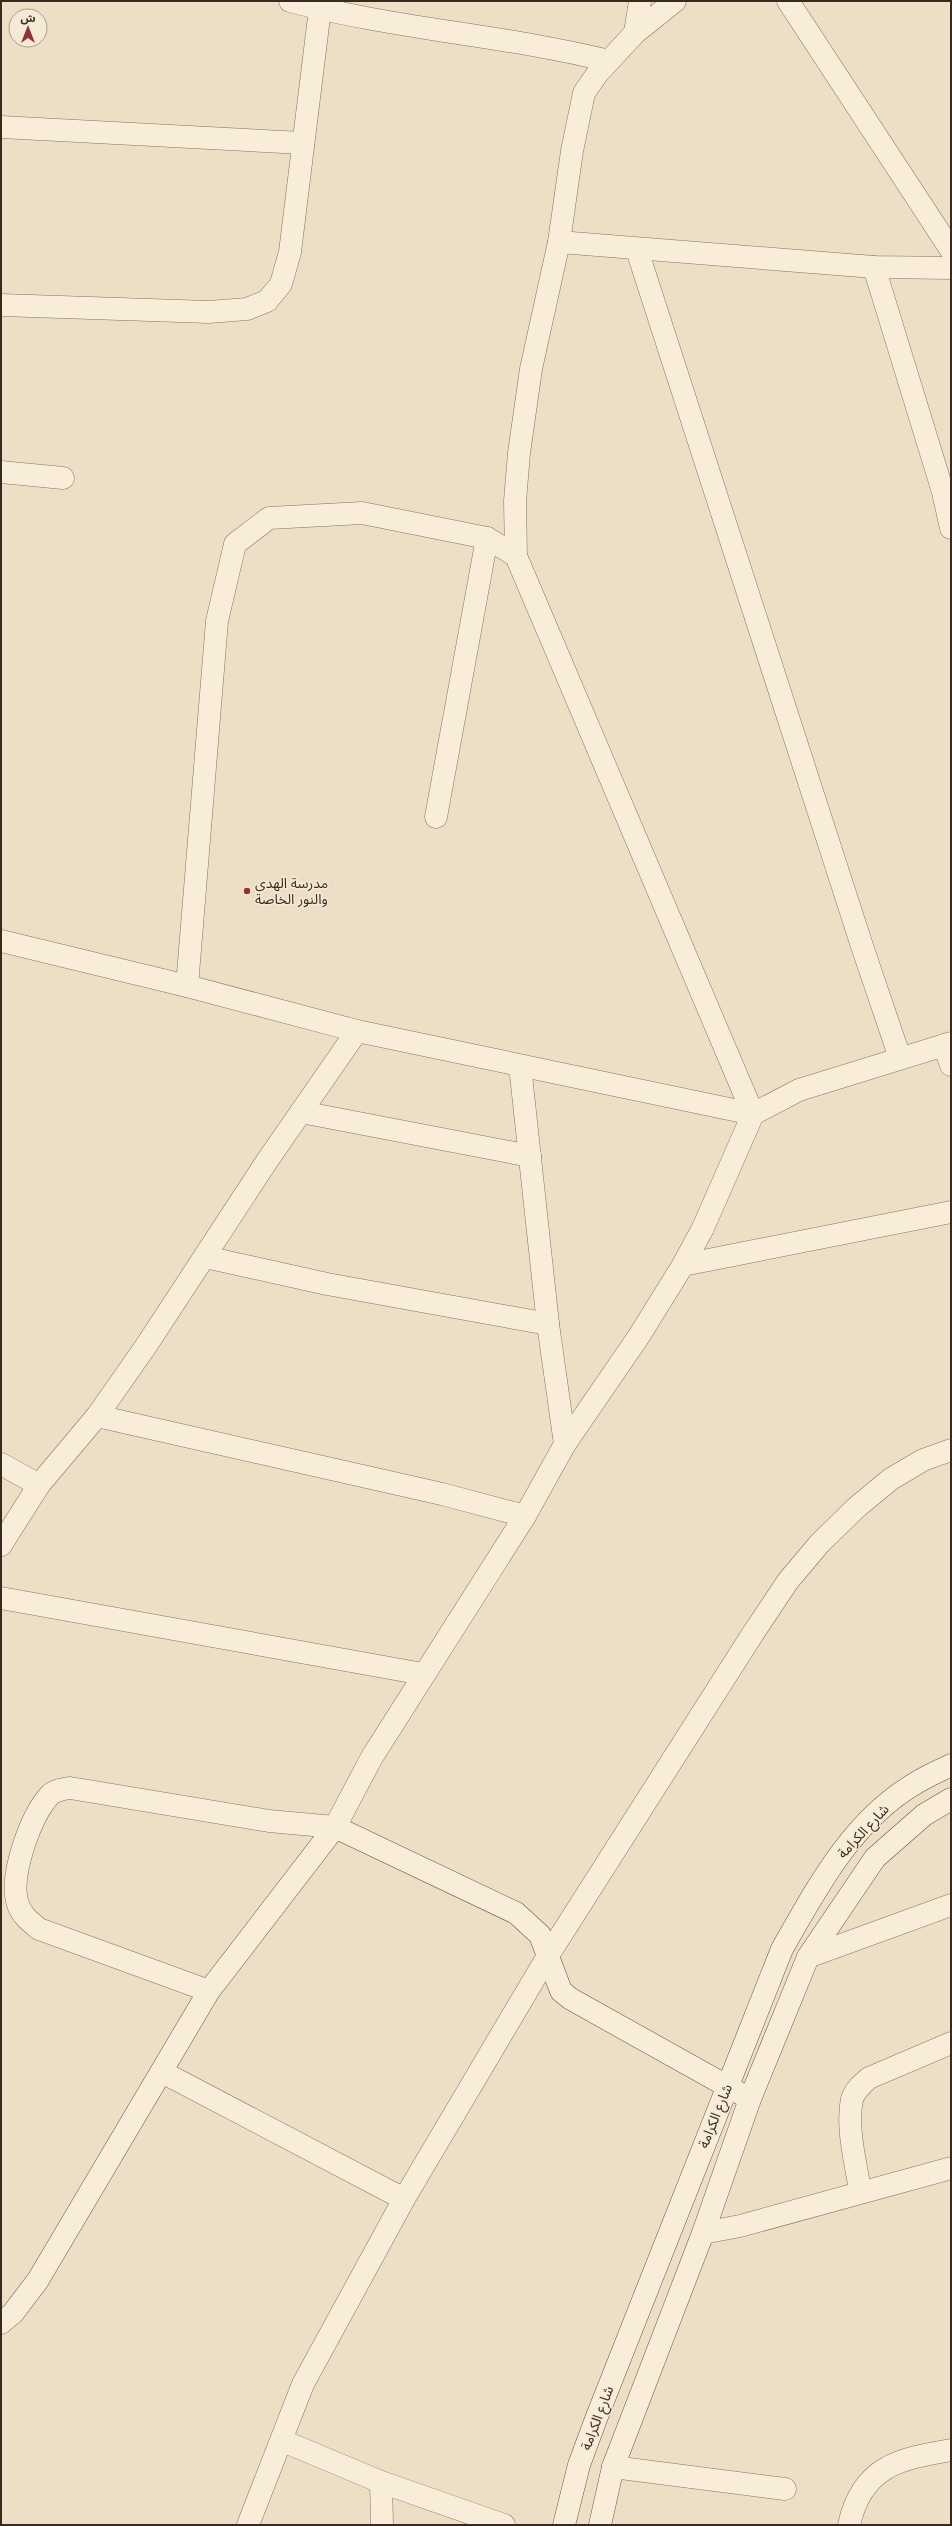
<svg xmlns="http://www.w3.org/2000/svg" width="952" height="2526" font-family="'Roboto Serif','Noto Sans Arabic',serif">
  <rect width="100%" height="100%" fill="#eddfc6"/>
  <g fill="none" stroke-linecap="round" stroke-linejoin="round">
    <defs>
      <g id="street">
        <path d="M290 1C395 29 504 35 609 61"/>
        <path d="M788 1 951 250"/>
        <path d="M635 33 640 1"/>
        <path d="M1 127 303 143"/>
        <path d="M559 242 874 267 951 268"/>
        <path d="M637 250 863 949 900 1058"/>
        <path d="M874 267 943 492 951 528"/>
        <path d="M1 305 209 312 247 309 267 301 281 284 290 252 320 9"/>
        <path d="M1 472 63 478"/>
        <path d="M516 556 515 501 519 453 531 369 559 242 572 151 584 93 597 74 635 33 675 1"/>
        <path d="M436 817 487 538"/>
        <path d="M1 941 187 986 357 1031 753 1114"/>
        <path d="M187 986 217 621 235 544 269 518 362 513 487 538 516 556 753 1114"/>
        <path d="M944 1045 951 1065"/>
        <path d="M520 1066 548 1324 565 1444"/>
        <path d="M301 1112 530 1156"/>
        <path d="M205 1257 327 1284 548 1324"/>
        <path d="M683 1265 951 1212"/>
        <path d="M97 1416 442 1494 525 1516"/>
        <path d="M1 1464 39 1485"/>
        <path d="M1 1545 39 1485 97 1416 146 1346 267 1161 357 1031"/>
        <path d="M1 1598 423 1674"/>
        <path d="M808 1957 951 1905"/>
        <path d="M209 1991 39 1929C29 1921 20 1914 17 1901 10 1874 31 1815 50 1795 55 1790 63 1789 70 1788L269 1821 335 1827 372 1757 525 1516 565 1444 639 1336 683 1265 703 1228 753 1114 799 1090 951 1043"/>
        <path d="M162 2072 404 2199"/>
        <path d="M860 2191C856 2163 846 2128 852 2099 855 2090 862 2084 869 2078L951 2043"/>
        <path d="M703 2233 740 2226 951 2168"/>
        <path d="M283 2441 381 2482 504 2525"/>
        <path d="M613 2467 785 2489"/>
        <path d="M381 2482 382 2525"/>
        <path d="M248 2525 303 2384 404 2199 549 1954 752 1635 788 1581 820 1543 857 1507 891 1479 923 1460 951 1450"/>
        <path d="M849 2525C862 2466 899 2459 951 2450"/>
      </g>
      <g id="secondary">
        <path d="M1 2323 13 2313 38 2280 209 1991 335 1827 516 1913 540 1935 561 1991 571 1999 750 2099"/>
        <path d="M564 2525 579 2465 596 2419 782 1949C817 1888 852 1820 916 1783 927 1776 939 1771 951 1765"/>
        <path d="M600 2525 613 2467 703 2233 750 2099 808 1957 875 1858 924 1815 951 1799"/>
      </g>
    </defs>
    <!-- street casing -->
    <use href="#street" stroke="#88715c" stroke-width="23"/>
    <!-- secondary casing -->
    <use href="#secondary" stroke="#6a523f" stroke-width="23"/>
    <!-- street -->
    <use href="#street" stroke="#f8edd9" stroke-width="22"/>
    <!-- secondary -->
    <use href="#secondary" stroke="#f8edd9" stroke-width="22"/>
  </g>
  <!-- markers -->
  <circle fill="#952e36" stroke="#f5ead6" stroke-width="1.5" cx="247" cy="891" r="4"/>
  <g text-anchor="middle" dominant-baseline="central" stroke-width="3" stroke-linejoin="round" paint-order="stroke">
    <!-- poi labels -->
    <g font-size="14" fill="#382a20" stroke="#f5ead6" text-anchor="start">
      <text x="255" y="883">مدرسة الهدى<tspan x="255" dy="16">والنور الخاصة</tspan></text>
    </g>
    <!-- street labels -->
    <g font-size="14" fill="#382a20" stroke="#f5ead6">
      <text transform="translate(863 1831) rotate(-47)">شارع الكرامة</text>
      <text transform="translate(715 2116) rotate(-68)">شارع الكرامة</text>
      <text transform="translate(597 2418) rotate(-69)">شارع الكرامة</text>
    </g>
  </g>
  <!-- border -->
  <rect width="952" height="2526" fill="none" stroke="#382a20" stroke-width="4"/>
  <!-- north arrow -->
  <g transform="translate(28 28)"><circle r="19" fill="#f5ead6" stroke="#a99d8d"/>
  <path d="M0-3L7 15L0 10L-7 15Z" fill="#952e36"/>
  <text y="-6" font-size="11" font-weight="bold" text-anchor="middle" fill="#382a20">ش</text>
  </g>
</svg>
